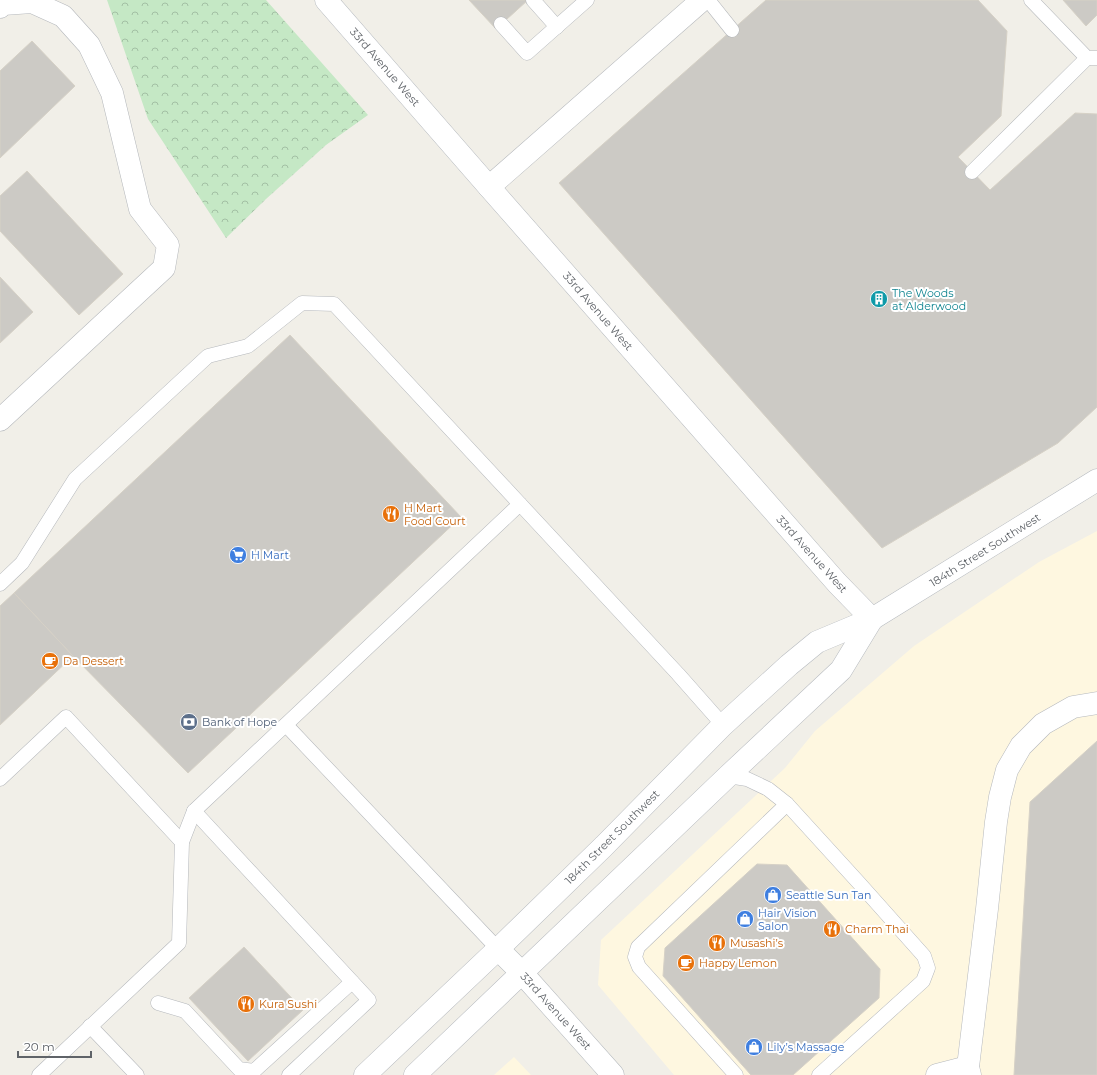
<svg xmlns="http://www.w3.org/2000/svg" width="1097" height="1075" font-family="Montserrat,sans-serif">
  <defs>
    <pattern id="forest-crowns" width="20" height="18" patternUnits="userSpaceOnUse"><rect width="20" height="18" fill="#c5e8c5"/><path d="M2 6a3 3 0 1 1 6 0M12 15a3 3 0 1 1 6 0" fill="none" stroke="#a3c0a4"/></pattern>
  </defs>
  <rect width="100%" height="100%" fill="#f1efe8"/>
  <!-- commercial -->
  <g fill="#fef7e0">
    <path d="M1097 531V1075H674L598 985 601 940 785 768 815 731 914 646 1039 562Z"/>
    <path d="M514 1057 531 1075H494Z"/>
  </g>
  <!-- forest -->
  <path fill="url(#forest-crowns)" d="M107 0H266L368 115 326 145 266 199 226 238 148 119Z"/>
  <!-- building -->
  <g fill="#cccac5" stroke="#d6d1c6">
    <path d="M469 0H528L496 29Z"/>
    <path d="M766 0H978L1007 31 1001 116 958 157 990 190 1075 113 1097 114V407L1058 443 882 548 559 183Z"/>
    <path d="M1063 0H1097V15L1086 26Z"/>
    <path d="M32 41 75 86 0 158V71Z"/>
    <path d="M27 171 123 274 79 315 0 231V196Z"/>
    <path d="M0 277 33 312 0 343Z"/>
    <path d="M290 335 461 517 188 773 73 656 14 593Z"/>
    <path d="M14 593 73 656 0 725V606Z"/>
    <path d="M1097 741V1075H1014L1030 802Z"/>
    <path d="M757 864 787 865 880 969 879 998 793 1075H751L663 976 665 948Z"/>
    <path d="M244 947 303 1010 248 1061 189 998Z"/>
  </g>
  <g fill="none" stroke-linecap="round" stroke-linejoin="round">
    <defs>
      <g id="lane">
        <path d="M533 0 557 27"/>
        <path d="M708 0 732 30"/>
        <path d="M1031 0 1087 58H1097"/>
        <path d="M501 24 527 53 587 0"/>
        <path d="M972 172 1087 58"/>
        <path d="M0 584 22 563 75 479 208 356 248 346 302 303 334 304 520 504"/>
        <path d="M286 725 498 949"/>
        <path d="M728 776 747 779 768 789 787 804 859 883 924 956 928 968 923 981 819 1075"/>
        <path d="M0 779 66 717 182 842"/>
        <path d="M194 811 369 1000 289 1075"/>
        <path d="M158 1003 185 1011 239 1069 254 1071 352 982"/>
        <path d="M90 1026 137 1075"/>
        <path d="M39 1075 179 943 182 842 194 811 520 504 678 674 723 725"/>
        <path d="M736 1075 639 967 635 957 638 947 787 804"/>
      </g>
      <g id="street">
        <path d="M0 7 3 4 32 2 63 16 89 45 112 93 140 209 168 245 164 268 0 420"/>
        <path d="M489 187 702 0"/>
        <path d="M937 1075 968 1067"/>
        <path d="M970 1075 968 1067 987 909 996 822 1000 797 1007 770 1021 746 1043 724 1073 707 1097 703"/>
      </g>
      <g id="secondary">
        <path d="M326 0 489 187 837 583 872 619"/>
        <path d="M498 949 522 973 613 1075"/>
        <path d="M365 1075 498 949 604 846 723 725 789 665 817 642 872 619 1097 480"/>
        <path d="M415 1075 728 776 841 670 872 619"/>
      </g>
    </defs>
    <!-- lane casing -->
    <use href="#lane" stroke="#b5b8bc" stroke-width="15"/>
    <!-- street casing -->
    <use href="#street" stroke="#b5b8bc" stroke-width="23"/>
    <!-- secondary casing -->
    <use href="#secondary" stroke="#b6babf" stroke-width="23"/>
    <!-- lane -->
    <use href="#lane" stroke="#fff" stroke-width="14"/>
    <!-- street -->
    <use href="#street" stroke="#fff" stroke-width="22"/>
    <!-- secondary -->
    <use href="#secondary" stroke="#fff" stroke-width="22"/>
  </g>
  <!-- icons -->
  <defs>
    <symbol id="building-disc" viewBox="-11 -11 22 22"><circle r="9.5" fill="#0f9aa8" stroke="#fff"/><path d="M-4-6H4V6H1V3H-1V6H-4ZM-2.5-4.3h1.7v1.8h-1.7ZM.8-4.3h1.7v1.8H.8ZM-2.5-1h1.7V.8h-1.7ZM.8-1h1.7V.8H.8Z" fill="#fff"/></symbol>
    <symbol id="restaurant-disc" viewBox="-11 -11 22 22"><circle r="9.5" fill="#e8710a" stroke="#fff"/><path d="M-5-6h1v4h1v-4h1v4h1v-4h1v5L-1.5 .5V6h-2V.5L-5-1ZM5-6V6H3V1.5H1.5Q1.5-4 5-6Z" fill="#fff"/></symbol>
    <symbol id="supermarket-disc" viewBox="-11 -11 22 22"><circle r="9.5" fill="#3f7fe0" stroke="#fff"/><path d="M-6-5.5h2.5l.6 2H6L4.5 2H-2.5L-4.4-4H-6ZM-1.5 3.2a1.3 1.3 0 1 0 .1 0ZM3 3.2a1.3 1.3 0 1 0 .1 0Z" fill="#fff"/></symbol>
    <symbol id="cafe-disc" viewBox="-11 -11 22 22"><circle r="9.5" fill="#e8710a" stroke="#fff"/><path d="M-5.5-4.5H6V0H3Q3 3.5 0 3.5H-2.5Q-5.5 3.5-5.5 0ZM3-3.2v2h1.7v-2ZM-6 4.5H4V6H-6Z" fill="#fff"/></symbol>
    <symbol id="bank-disc" viewBox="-11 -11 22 22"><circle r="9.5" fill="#5c6f8a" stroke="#fff"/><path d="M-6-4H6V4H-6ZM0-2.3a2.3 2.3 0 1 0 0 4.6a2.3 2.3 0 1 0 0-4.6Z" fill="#fff"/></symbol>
    <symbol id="shop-disc" viewBox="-11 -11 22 22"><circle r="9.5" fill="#3f7fe0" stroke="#fff"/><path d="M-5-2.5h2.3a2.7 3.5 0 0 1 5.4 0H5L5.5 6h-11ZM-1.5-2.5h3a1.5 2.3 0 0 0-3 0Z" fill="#fff"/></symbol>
  </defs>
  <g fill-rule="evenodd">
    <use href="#building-disc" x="869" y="289" width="20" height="20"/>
    <use href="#restaurant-disc" x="381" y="504" width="20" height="20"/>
    <use href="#supermarket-disc" x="228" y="545" width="20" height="20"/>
    <use href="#cafe-disc" x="40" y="651" width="20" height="20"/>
    <use href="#bank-disc" x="179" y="712" width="20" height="20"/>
    <use href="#shop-disc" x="763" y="885" width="20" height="20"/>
    <use href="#shop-disc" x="735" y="909" width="20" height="20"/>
    <use href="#restaurant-disc" x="822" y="919" width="20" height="20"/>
    <use href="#restaurant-disc" x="707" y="933" width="20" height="20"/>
    <use href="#cafe-disc" x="676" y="953" width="20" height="20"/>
    <use href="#restaurant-disc" x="236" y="994" width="20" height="20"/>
    <use href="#shop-disc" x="744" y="1037" width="20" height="20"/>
  </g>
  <g text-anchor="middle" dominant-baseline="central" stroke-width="4" stroke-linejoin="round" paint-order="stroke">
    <!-- street labels -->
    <g font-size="11" fill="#5f6368" stroke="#fff">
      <text transform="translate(385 67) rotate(49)">33rd Avenue West</text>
      <text transform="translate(598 311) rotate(49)">33rd Avenue West</text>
      <text transform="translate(985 550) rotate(-32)">184th Street Southwest</text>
      <text transform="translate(812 554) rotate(48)">33rd Avenue West</text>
      <text transform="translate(612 837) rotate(-45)">184th Street Southwest</text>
      <text transform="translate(556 1011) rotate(48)">33rd Avenue West</text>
    </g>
    <!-- culture labels -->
    <g font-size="11" fill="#0d838f" stroke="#fff" text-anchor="start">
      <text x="892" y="293">The Woods<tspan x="892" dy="13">at Alderwood</tspan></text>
    </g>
    <!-- food labels -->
    <g font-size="11" fill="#c56008" stroke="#fff" text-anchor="start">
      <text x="404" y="508">H Mart<tspan x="404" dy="13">Food Court</tspan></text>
      <text x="63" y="661">Da Dessert</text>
      <text x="845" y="929">Charm Thai</text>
      <text x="730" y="943">Musashi’s</text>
      <text x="699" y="963">Happy Lemon</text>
      <text x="259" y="1004">Kura Sushi</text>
    </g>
    <!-- shop labels -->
    <g font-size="11" fill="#366cbe" stroke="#fff" text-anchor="start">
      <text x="251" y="555">H Mart</text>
      <text x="786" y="895">Seattle Sun Tan</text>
      <text x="758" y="913">Hair Vision<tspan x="758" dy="13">Salon</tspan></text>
      <text x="767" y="1047">Lily’s Massage</text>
    </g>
    <!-- service labels -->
    <g font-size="11" fill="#4e5e75" stroke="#fff" text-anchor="start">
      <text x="202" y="722">Bank of Hope</text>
    </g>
  </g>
  <!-- scale -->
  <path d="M18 1051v6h73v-6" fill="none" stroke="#5f6368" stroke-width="2"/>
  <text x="24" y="1051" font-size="12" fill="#5f6368" stroke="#ffffff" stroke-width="3" paint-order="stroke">20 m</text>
</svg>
